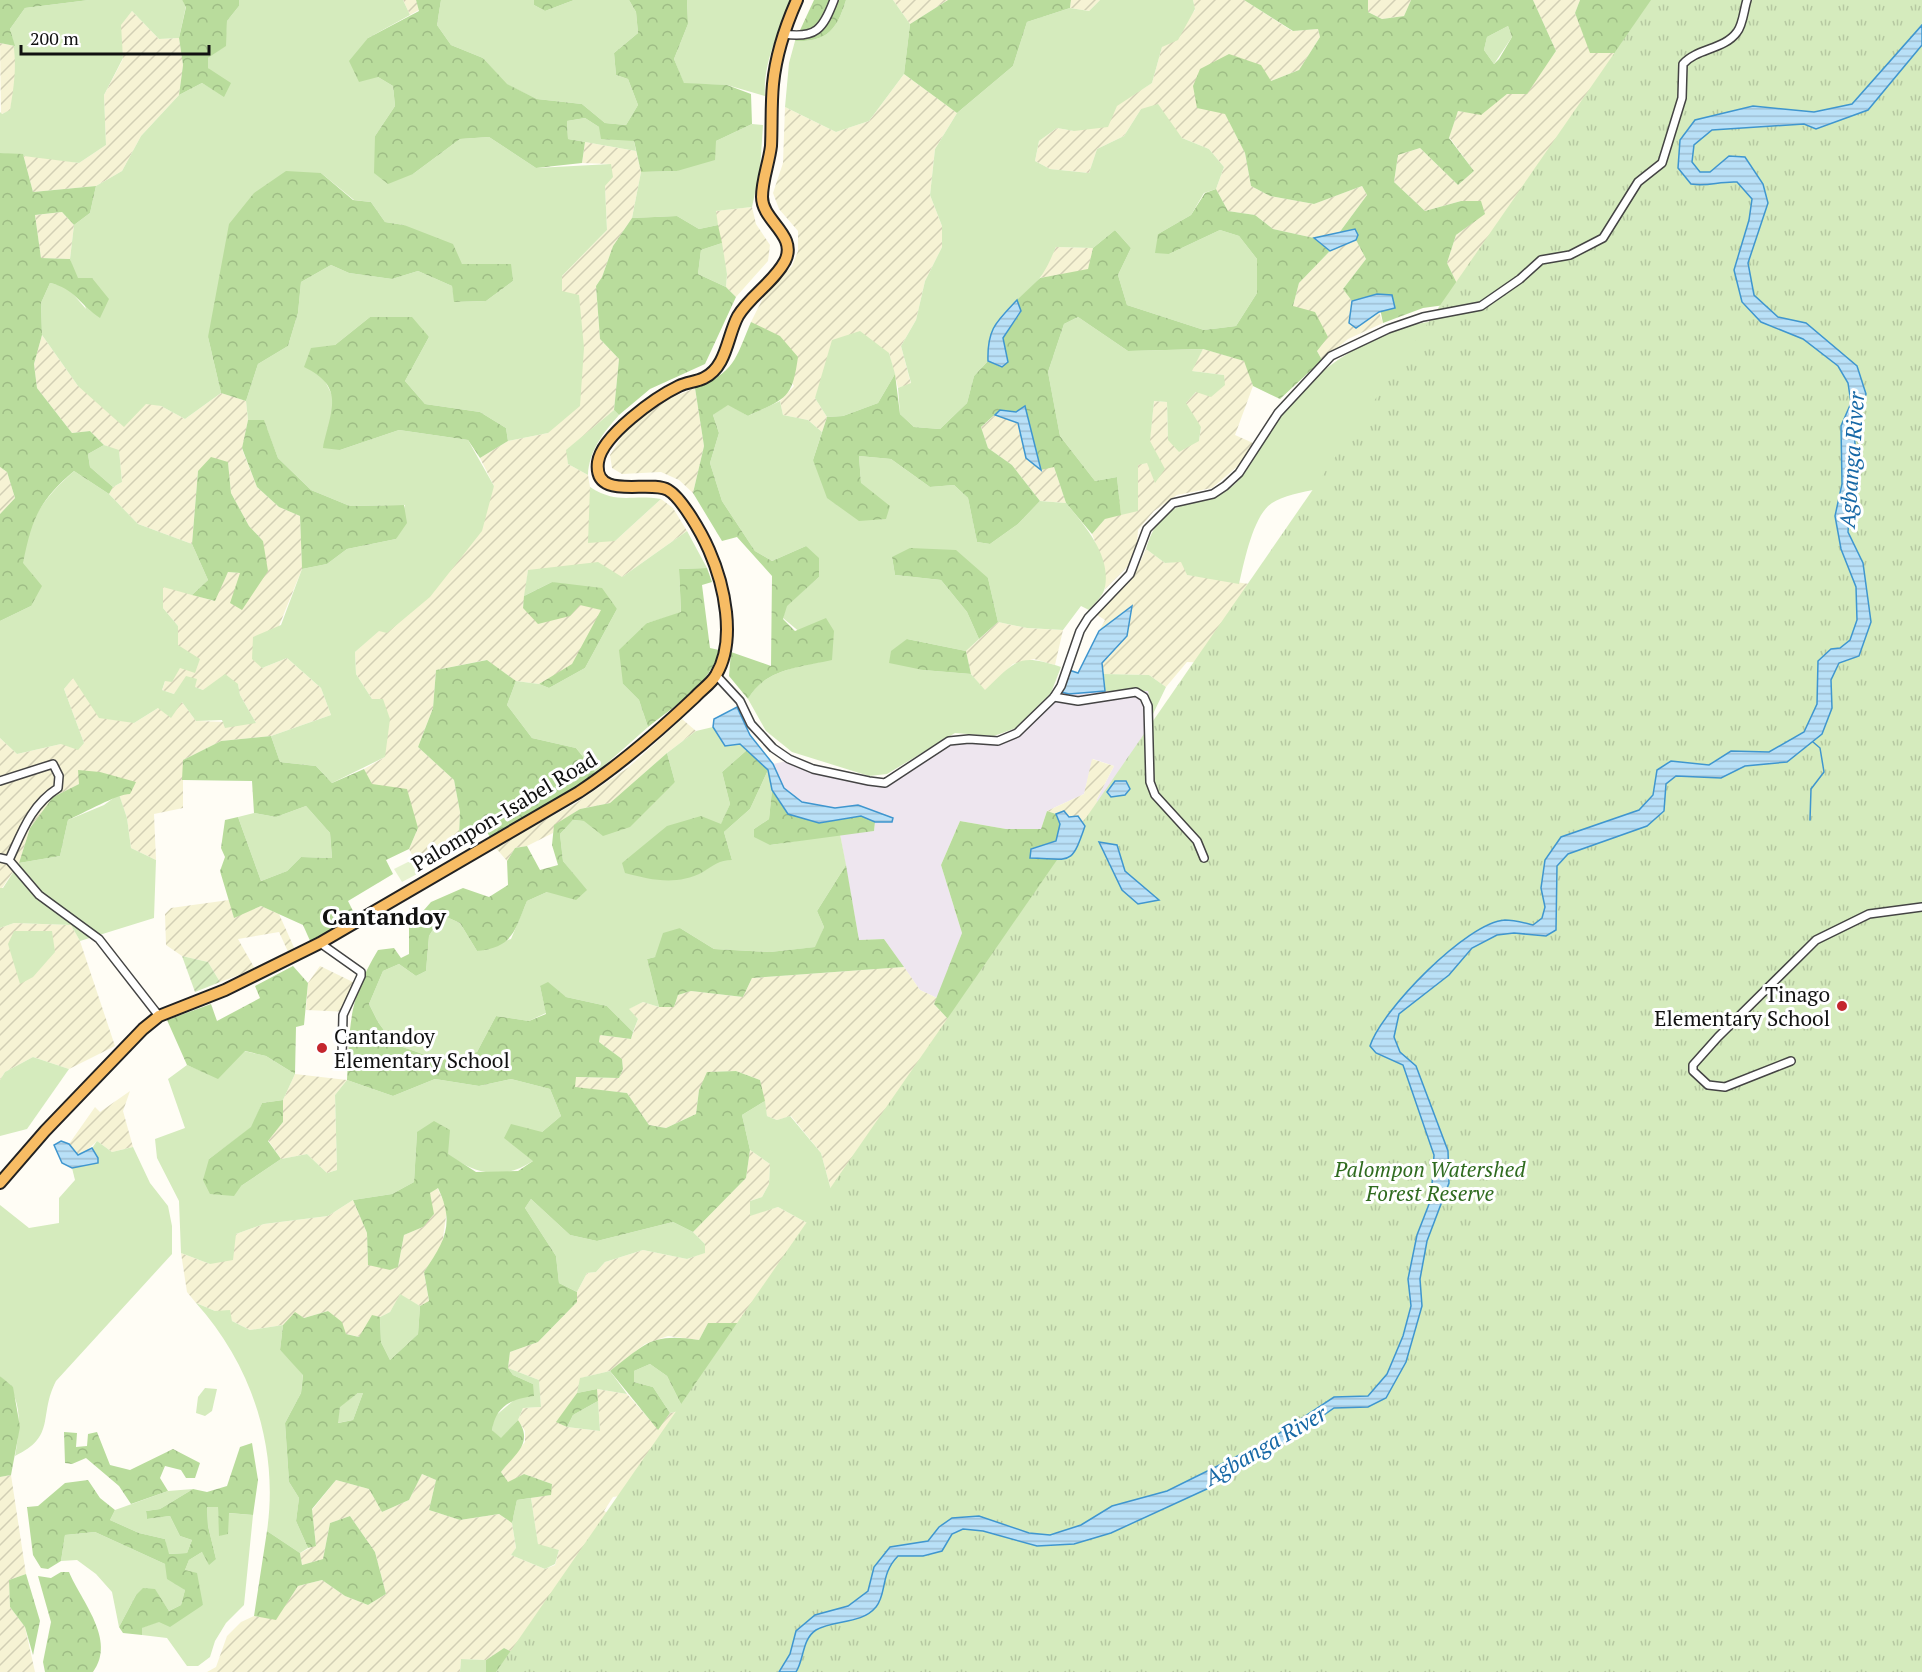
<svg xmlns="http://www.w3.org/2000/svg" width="1922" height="1672" font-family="'PT Serif',serif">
  <defs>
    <pattern id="farmland-furrows" width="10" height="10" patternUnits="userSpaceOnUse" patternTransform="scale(1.5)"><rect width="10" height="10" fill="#f6f3d4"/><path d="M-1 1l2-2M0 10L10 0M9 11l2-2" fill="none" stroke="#d2cfb5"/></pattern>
    <pattern id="forest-crowns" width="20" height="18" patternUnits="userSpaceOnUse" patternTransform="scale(1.5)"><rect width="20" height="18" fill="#b9dc9c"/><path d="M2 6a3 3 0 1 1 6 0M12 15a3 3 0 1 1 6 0" fill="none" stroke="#9ebc85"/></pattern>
    <pattern id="park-tufts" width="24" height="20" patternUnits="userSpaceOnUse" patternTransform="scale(1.5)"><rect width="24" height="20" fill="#d5ebbd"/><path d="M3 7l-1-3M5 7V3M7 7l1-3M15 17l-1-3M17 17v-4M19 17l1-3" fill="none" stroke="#b6c8a1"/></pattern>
    <pattern id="garden-furrows" width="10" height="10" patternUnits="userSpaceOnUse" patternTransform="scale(1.5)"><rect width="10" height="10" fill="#d5ebbd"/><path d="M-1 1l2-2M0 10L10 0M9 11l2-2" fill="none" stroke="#b6c8a1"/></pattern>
    <pattern id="water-rules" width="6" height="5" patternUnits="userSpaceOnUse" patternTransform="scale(1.5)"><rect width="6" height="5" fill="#b9e0f7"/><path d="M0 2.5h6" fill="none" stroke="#9ebfd3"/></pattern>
  </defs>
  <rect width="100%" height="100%" fill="#fffdf5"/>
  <!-- industrial -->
  <path fill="#eee6ef" d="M1105 691H1148L1153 714 1154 773 1099 842 1097 799 1114 766 1093 759 1084 794 1047 811 1041 829H1006L960 821 941 865 962 933 937 998 920 990 884 939 859 940 840 834 874 831 875 822H892L858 805 835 808 802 802 784 788 773 764 787 761 885 784 949 744 967 739 998 745 1019 736 1061 692 1069 694Z"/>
  <!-- farmland -->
  <g fill="url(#farmland-furrows)" fill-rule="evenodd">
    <path d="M403 0H416L419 10 410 15Z"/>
    <path d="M893 0H948L910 24Z"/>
    <path d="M1071 0H1100L1089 11 1070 8Z"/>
    <path d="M1193 0H1244L1292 31 1318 29 1320 37 1299 70 1271 81 1225 113 1245 153 1251 186 1270 196 1314 204 1362 186 1367 195 1339 233 1314 238 1273 229 1255 215 1228 211 1216 189 1224 167 1209 149 1182 138 1141 109 1124 136 1097 149 1089 173 1050 169 1035 161 1039 141 1057 128 1074 131 1152 83 1162 47 1195 10Z"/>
    <path d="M1368 0H1411L1404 16 1382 19 1368 12Z"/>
    <path d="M1533 0H1580L1575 13 1591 53H1621L1466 302 1447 263 1456 235 1484 214 1461 201 1425 211 1394 182 1398 155 1420 148 1458 185 1474 171 1449 137 1458 111 1481 114 1507 94 1527 93 1556 51Z"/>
    <path d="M132 11 159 39 179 38 183 65 179 95 141 136 122 171 96 186 33 192 23 154 79 163 106 145 104 95 123 59 120 25Z"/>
    <path d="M0 43 15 46 17 75 10 111 1 114Z"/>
    <path d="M904 74 957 113 935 149 930 195 942 226V247L925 281 916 320 901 346 911 384 898 388 889 353 815 398 827 417 822 432 808 420 783 415 780 401 794 386 751 322 765 294 792 266 798 251V231L779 209 773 193 783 163 785 107 836 132 869 121Z"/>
    <path d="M585 142 636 151 641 172 632 218 613 246 602 277 596 286 600 339 619 359 614 410 567 450 568 464 588 475 590 487 615 541 661 499 673 508 687 531 622 577 528 570 523 608 580 604 602 610 572 665 539 684 516 681 486 660 436 670 433 708 418 747 454 780 460 812 459 835 416 862 409 849 418 828 371 784 364 769 385 757 372 699 356 674 355 652 379 630 494 486 480 458 508 441 548 433 562 276 607 230 605 186 610 164 582 163Z"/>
    <path d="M752 207 756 224 770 245 768 261 736 297 726 287 727 274 715 211Z"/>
    <path d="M62 212 74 225 70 259 41 258 35 215Z"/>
    <path d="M1356 240 1366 259 1343 289 1352 301 1349 323 1356 328 1379 312 1383 323 1348 339 1322 360 1293 306 1299 283 1330 251Z"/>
    <path d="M1056 247 1093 248 1088 270 1040 278Z"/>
    <path d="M1637 250 1641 254 1625 289 1594 306 1610 340 1639 344 1649 371 1643 381 1661 409 1669 437 1656 440 1641 401 1622 391 1590 389 1580 416 1582 430 1602 428 1619 513 1633 511 1648 486 1661 482 1664 487 1653 504 1648 522 1637 536 1668 570 1651 594 1655 620 1680 630 1681 644H1730L1772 620 1782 624 1804 585V565L1816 526 1806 494 1810 481 1795 467 1762 469 1734 446 1747 438 1733 416 1746 406H1762L1780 379 1761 322 1802 339 1805 355 1820 369 1821 384 1810 388 1805 398 1789 395 1785 402 1776 403 1770 412 1778 419 1793 421 1797 436 1815 456 1825 458 1841 549 1856 587 1857 620 1851 640 1840 648 1831 649 1818 661 1817 704 1804 732 1769 752 1731 751 1709 765 1671 761 1666 757 1632 774 1598 769V764L1629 765 1645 760 1641 748 1638 720 1646 718 1647 699 1740 685 1752 675 1765 653 1750 651 1746 663 1731 676 1685 680 1677 669 1663 673 1658 685 1648 688 1647 658 1630 639 1620 616 1609 567 1564 549 1554 552 1547 574 1556 587 1557 595 1540 631 1531 657 1544 677 1546 703 1565 710 1601 693 1621 648 1633 663 1638 686 1624 713 1626 744 1552 754 1563 790 1600 793 1599 809 1533 832 1532 852 1545 860 1503 903 1505 920 1472 934 1408 988 1375 1030 1370 1047 1376 1053 1403 1064 1434 1155 1431 1199 1417 1235 1408 1279 1411 1306 1387 1374 1368 1396 1334 1397 1266 1442 1167 1491 1112 1506 1102 1486 1105 1469 1098 1466 1084 1427 1079 1435 1089 1460 1071 1474 1057 1478 1046 1502 1014 1510 983 1506 979 1516 952 1518 939 1527 928 1541 890 1547 874 1567 868 1591 848 1606 815 1615 796 1631 781 1628 747 1672H629L626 1665 601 1644 577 1646 586 1672H514V1653L504 1648 486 1660 461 1659 460 1672H207L216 1667 227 1636 241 1622 254 1616 276 1619 298 1586 322 1580 345 1596 368 1605 386 1594 375 1552 350 1516 330 1523 323 1559 302 1565 300 1553 316 1545 312 1510 336 1480 369 1489 382 1512 409 1500 422 1474 436 1480 429 1510 460 1520 499 1514 512 1523 516 1549 511 1555 545 1569 555 1565 559 1550 538 1545 531 1498 550 1495 552 1484 524 1474 508 1483 501 1472 525 1442V1431L518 1420 523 1408 541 1407 539 1380 508 1368 510 1352 538 1342 577 1302V1292L587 1273 596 1272 605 1262 643 1250 687 1259 704 1253 705 1244 693 1232 746 1178 750 1150 770 1164 769 1184 762 1197 750 1201 751 1215 778 1207 820 1230 817 1239 811 1241 814 1288 840 1284 842 1301 853 1305 870 1277 900 1262 934 1255 941 1270 976 1263 983 1246 967 1194 959 1189 939 1194 929 1211 918 1206 858 1224 838 1216 821 1153 791 1116 777 1120 767 1116 760 1080 736 1071 708 1072 699 1090 696 1114 666 1128 649 1125 627 1093 575 1088V1077L619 1078 623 1069 622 1059 599 1042 600 1035 631 1039 638 1019 628 1009 643 1002 659 1007H674L678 995 691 991 743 997 752 978 904 967 920 990 937 998 934 1004 959 1031 1000 1034 1044 1021 1052 996 1082 976 1120 993 1140 983 1153 967H1202V947L1159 948 1127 928 1126 917 1138 904 1196 898 1204 926 1216 925 1222 893 1240 865 1237 846 1220 838 1211 815 1236 806 1258 838 1285 839 1310 826 1344 832 1407 854 1430 851 1440 835 1473 877 1496 858 1491 845 1472 836 1462 817 1445 829 1435 821 1412 825 1401 814 1380 806 1376 778 1360 759 1308 740 1271 711 1241 702 1230 681 1231 671 1218 663 1187 662 1166 687 1149 675 1104 674 1102 663 1127 636 1131 607 1099 631 1105 620 1097 615 1133 578 1146 549 1165 563 1182 561 1187 575 1270 587 1347 656 1376 670 1405 656 1402 632 1415 590 1441 587 1449 616 1461 625 1495 592 1492 551 1526 544 1524 526 1527 521 1546 527 1565 524 1586 507 1584 486 1568 478 1564 455 1551 436 1527 434 1511 440 1506 424 1496 425 1492 401 1469 411 1464 419V447L1483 434 1499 444 1483 462 1464 464V489L1451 498 1446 485 1448 447 1443 436 1420 449 1379 501 1330 533 1316 530 1313 521 1368 482 1420 419 1430 411 1425 401 1444 359 1477 332 1507 339 1541 318 1552 302 1571 289 1567 263 1621 257ZM1312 1049 1348 1064 1365 1167 1349 1171 1348 1194 1331 1195 1309 1212 1273 1201 1243 1216 1229 1189 1235 1177 1252 1173 1265 1154 1270 1161 1291 1143 1286 1109 1296 1062ZM1179 1084 1199 1088 1220 1115 1206 1124 1184 1117 1173 1096ZM1162 1127 1172 1146 1155 1155 1134 1151 1133 1139ZM1072 1205 1093 1214 1094 1272 1105 1276 1110 1295 1099 1344 1090 1346 1076 1337 1068 1345 1076 1411 1045 1428 1031 1431 1013 1411 1011 1371 1000 1339 960 1344 946 1321 952 1301H978L982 1292 990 1288 999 1296H1024L1029 1280 1046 1288 1060 1283 1069 1261 1062 1245 1037 1250 1035 1237 1055 1210ZM708 1323H748L750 1343 767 1366 757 1374V1398L746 1400 738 1390 727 1389 722 1400H696L684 1410 670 1413 658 1429 627 1394 597 1389 600 1431 567 1427 557 1422 577 1393 581 1378 610 1371 645 1344 668 1336 699 1340ZM1189 1347 1219 1356 1222 1379 1191 1387 1189 1401 1211 1416 1210 1430 1184 1437 1169 1392 1173 1359ZM659 1490 666 1506 653 1514 641 1511 617 1519 604 1511 613 1497Z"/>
    <path d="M42 335 78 386 161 406 185 419 221 393 246 401 248 420 242 449 257 487 279 507 300 516 302 569 262 668 287 658 321 688 331 715 271 736 221 741 183 760V808L154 814 156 860 131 848 127 818 119 794 79 784 53 797 30 828 19 863 2 888H0V738L17 754 61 744 84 743 64 689 73 677 134 723 158 708 182 702 196 721 256 723 240 695 238 684 203 690 195 687 174 694 162 690 178 645V626L163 608V586L214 601 228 572 240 573 263 541 249 526 231 493 228 462 198 471 192 544 138 524 109 494 113 487 122 482 119 451 104 445 90 431 72 433 37 388 34 364Z"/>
    <path d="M1203 349 1245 361 1253 386 1235 435 1253 443 1239 465 1212 488 1177 495 1154 511 1138 530 1137 543 1129 565 1105 589V569L1092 534 1105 519 1138 464 1147 463 1154 401 1167 402 1168 440 1199 441 1201 428 1185 404 1196 392 1224 375 1191 371Z"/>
    <path d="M695 388 704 446 693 493 679 480 661 472 622 474 612 468 610 455 626 430 654 405Z"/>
    <path d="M995 415 1018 423 1026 458 1054 467 1066 503 1040 501 1012 465 988 448 981 427Z"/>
    <path d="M0 467 7 472 15 498 0 514Z"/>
    <path d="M998 622 1027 628 1063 630 1055 665 1034 659 1013 664 985 691 971 674 966 651Z"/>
    <path d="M682 719 696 731 667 753 610 803 580 809 555 825 553 833 527 846 515 848 507 861 495 847 576 803 629 767Z"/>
    <path d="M1092 759 1114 766 1097 799 1099 842 1064 811 1056 814 1047 811 1084 794Z"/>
    <path d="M229 900 234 917 261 906 279 914 296 952 290 956 279 932 238 939 255 969 220 982 208 962 182 956 166 945 165 914 171 908Z"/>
    <path d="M14 923 71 925 80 941 115 1046 69 1069 33 1057 5 1072 0 1080V928Z"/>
    <path d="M320 966 359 985 350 1012 306 1010 308 983Z"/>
    <path d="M295 1074 347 1080 335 1095 337 1170 327 1173 307 1154 281 1159 268 1140 283 1122V1100Z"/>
    <path d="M130 1091 123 1111 133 1147 112 1152 97 1141 83 1154 77 1155 69 1144 95 1107 100 1112Z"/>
    <path d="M437 1187 447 1209 442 1245 424 1272 429 1302 420 1306 400 1295 390 1312 380 1317 372 1316 360 1337 346 1334 328 1311 304 1318 295 1313 283 1325 250 1330 232 1321 229 1311H215L196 1303 187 1292 181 1253 210 1264 236 1234 264 1224 328 1216 353 1200 367 1233 368 1264 398 1267 404 1235 423 1227 430 1193Z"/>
    <path d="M11 1475 26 1574 9 1580 10 1607 25 1627 35 1672H0V1477Z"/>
  </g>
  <!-- grass -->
  <g fill="#d5ebbd">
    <path d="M89 0H182L186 6 179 38 159 39 132 11 121 25 123 58 104 95 106 145 79 163 0 153V112L2 114 10 110C15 81 18 57 10 29L25 8Z"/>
    <path d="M239 0H403L410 15 368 38 378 77 393 86 395 106 375 136 413 174 460 139 489 137 536 168 611 164 613 177 605 186 607 230 562 276V291L579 295 584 348 580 406 548 433 508 441 506 428 480 412 425 404 405 381 429 337 370 317 335 345 322 375 334 399 340 450 399 430 468 440 494 486 482 531 430 597 387 633 379 631 355 652 356 674 372 699H383L390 719 385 757 332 783 316 766 280 762 271 736 331 715 321 688 287 658 262 668 252 659 253 637 281 625 302 569 327 564 347 549 396 539 405 505 350 506 311 490 278 458 264 421 248 420 246 401 258 364 288 346 298 313 301 282 331 265 349 273 392 279 418 271 452 286 455 302 486 301 513 281 462 264 404 225 385 222 371 202 354 200 321 173 208 337 221 393 185 419 161 406 146 404 124 427 78 386 42 335 41 303 50 283 67 287 86 309 70 259 74 225 90 213 96 186 122 171 141 136 179 95 202 83 224 96 208 68V58L225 46 227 21 239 6Z"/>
    <path d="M441 0H534V5L545 11 574 0H629L636 12 638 33 614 53 616 75 628 79 638 105 626 125 605 123 582 104 537 99 506 84 483 58 451 45 437 25Z"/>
    <path d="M687 0H791C779 32 763 61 765 96L727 85 684 84 674 59 688 24Z"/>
    <path d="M846 0H893L910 24 904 74 869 121 836 132 785 107 789 63 795 41C828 42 837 29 846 0Z"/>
    <path d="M1100 0H1193L1195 9 1178 40 1162 47 1152 83 1117 106 1108 127 1074 131 1057 128 1039 141 1035 161 1050 169 1089 173 1097 149 1124 136 1141 109 1158 104 1182 138 1209 149 1224 167 1216 189 1204 193 1191 215 1158 234 1169 254 1220 230 1239 236 1257 259V293L1236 326 1204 330 1127 305 1118 275 1131 248 1115 230 1093 248 1056 247C1051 258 1046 271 1038 280 1011 310 987 316 988 361L974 376 967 403 940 429 914 427 900 414 898 388 911 383 901 346 916 320 925 281 942 247V226L930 195 935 149 957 113 1013 66 1027 22 1070 8 1089 11Z"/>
    <path d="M1508 26 1512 37 1494 64 1484 50 1487 37Z"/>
    <path d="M585 118 599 127 634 141 636 151 568 139 567 121Z"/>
    <path d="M752 124 763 125 760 170 752 207 716 211 718 225 699 229 677 216 632 218 641 172 677 171 716 141Z"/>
    <path d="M722 243 727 274 726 287 698 274 701 250Z"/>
    <path d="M1078 317 1128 351 1203 349 1192 371 1224 375 1225 385 1211 397 1196 392 1186 403 1201 427 1199 441 1179 452 1168 440 1167 402 1154 401 1150 441 1165 469 1155 483 1147 463 1138 465V511L1121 515 1117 477 1095 481 1060 436 1048 372 1064 324Z"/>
    <path d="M1434 321 1368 482C1341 487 1295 489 1272 503 1253 515 1244 563 1239 584L1187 575 1181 562 1165 563 1146 549C1165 486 1200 517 1236 483 1252 468 1267 433 1281 414 1315 368 1377 328 1434 321Z"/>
    <path d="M860 331 889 353 895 374 878 403 843 416 827 417 815 398 832 340Z"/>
    <path d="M780 401 783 415 808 420 822 432 813 460 861 483 859 456 891 459 930 487 954 485 968 498 977 542 990 544 1018 524 1040 501 1066 503C1085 526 1111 555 1105 587 1104 595 1094 604 1089 610L1081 606 1063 630 1027 628 998 622 988 578 892 557 895 575 941 580 967 612 979 639 966 651 907 639 923 670 971 674 985 690C1017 660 1018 653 1061 667L1051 693 1016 728 994 736 955 733 887 774 869 776 792 752 766 731 748 699C764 669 801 667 832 659L783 618 786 606 819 577 806 546 772 561 755 551 722 501 710 463 719 433 713 415 728 404 748 416Z"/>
    <path d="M614 410 619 415C603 433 589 451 588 475L568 464 566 450Z"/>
    <path d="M104 445 119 450 122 482 113 487 90 467 88 454Z"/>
    <path d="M74 471 109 494 138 524 192 544 208 580 192 595 163 587V608L178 626V645L200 659 195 673 180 668 172 682 165 681 162 690 174 694 186 676 197 679 195 687 203 690 225 674 238 684 240 695 256 723 225 728 222 720 196 721 182 702 171 718 158 708 134 723 99 718 73 678 64 689 84 743 78 750 61 744 17 754 0 738V621L31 606C28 593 24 578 23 564 22 525 47 495 74 471Z"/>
    <path d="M590 487C618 505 631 494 661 499L615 541 588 543Z"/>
    <path d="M687 531 707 568 679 569 681 613 647 623 623 684 639 700 648 727 596 773 576 748 532 738 507 705 516 681 539 684 549 688 585 668 617 609 552 582 524 596 528 570 598 562 622 577Z"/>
    <path d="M1104 674 1149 675 1166 687 1153 714 1148 691H1105Z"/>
    <path d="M713 727 725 746 740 744 747 750 722 772 730 804 701 873 720 860H732L724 832 750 809 768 770 772 790 769 819 754 829 771 845 840 834 846 865 817 911 824 927 816 947 770 952 714 949 680 928 655 957 647 959 659 1007 643 1002 629 1009 638 1019 633 1032 607 1006 566 997 540 986 546 1013 529 1021 496 1016 477 1052 440 1060 394 1044 378 1022 369 1004 383 971 399 964 416 976 426 971 429 936 442 915 460 923 477 951 511 939 527 901 547 892 586 890 563 861 560 834 573 820 584 821 675 782 667 753 696 731Z"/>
    <path d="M119 794 127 818 131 848 156 860 154 918 80 941 71 925 14 923 0 928V888H3L19 863 60 856 68 820 104 805Z"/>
    <path d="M306 806 330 833 332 858 301 857 287 871 261 881 238 817 254 813 276 817Z"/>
    <path d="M14 931H52L55 952 33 977 20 984 8 944Z"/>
    <path d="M244 1051 266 1056 295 1074 283 1100 262 1103 252 1127 209 1159 241 1186 281 1159 307 1154 327 1173 337 1170 335 1095 347 1080 393 1096 435 1079 479 1086 511 1079 550 1089 561 1116 542 1132 533 1161C487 1191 454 1159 417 1132L414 1182 392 1194 353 1200 328 1216 264 1224 236 1234 233 1260 210 1264 181 1253 179 1201 157 1158 155 1139 185 1128 168 1079 187 1065 218 1078Z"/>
    <path d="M33 1057 69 1069 27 1129 0 1136V1080L5 1072Z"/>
    <path d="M765 1101 767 1116 777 1120 790 1116 821 1153 838 1216 820 1230 778 1207 750 1216V1201L762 1197 769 1184 770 1164 750 1150 742 1115Z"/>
    <path d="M97 1141 112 1152 133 1147 150 1183 168 1206 172 1226V1254L56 1381C38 1416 57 1436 15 1456 20 1428 24 1397 0 1376V1205L29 1228 59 1223V1198L75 1180 72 1168 98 1163V1158L92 1148Z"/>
    <path d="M531 1199 570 1235 597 1241 673 1222 693 1232 705 1244V1253L687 1259 643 1250 605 1262 596 1272 587 1273 577 1292 559 1283 556 1256 525 1208Z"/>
    <path d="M400 1294 420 1306 418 1334 390 1360 381 1342 380 1317 390 1312Z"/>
    <path d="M196 1303 215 1311 230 1310 232 1321 250 1330 283 1325 280 1350 303 1374 301 1393 285 1423 289 1482 299 1498 296 1521 308 1548 300 1553 267 1531C279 1448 252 1365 196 1303Z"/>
    <path d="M650 1364 667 1376 684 1410 670 1413 653 1387 634 1382V1371Z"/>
    <path d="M508 1368 539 1380 541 1407 523 1408 518 1420 501 1439 492 1430 494 1417 533 1384 513 1375Z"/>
    <path d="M610 1371 627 1394 597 1389 577 1393 580 1378Z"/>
    <path d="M205 1388 217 1389 212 1411 205 1416 196 1413 198 1397Z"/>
    <path d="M358 1393H363L353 1420 337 1423 340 1406Z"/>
    <path d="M598 1401 600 1431 567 1427 573 1415Z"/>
    <path d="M193 1489 160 1509 146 1511 147 1519 170 1516 180 1536 192 1540 187 1553 168 1554 165 1539 139 1533 110 1520 115 1510 168 1491Z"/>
    <path d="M531 1498 538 1544 559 1550 555 1564 545 1569 511 1555 516 1548 512 1523 517 1500Z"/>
    <path d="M207 1507H218L220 1536 228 1513 253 1515 244 1605 226 1623 215 1641 210 1657 198 1666H187L167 1638 142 1635 141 1628 203 1605 185 1570 189 1560 202 1552 216 1559 208 1526Z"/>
    <path d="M95 1532 165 1564 185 1590 181 1605 169 1611 155 1590 136 1595 119 1627 112 1592 96 1574 77 1560 61 1561 65 1535Z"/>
    <path d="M461 1659 486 1660V1672H460Z"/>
  </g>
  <!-- forest -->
  <g fill="url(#forest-crowns)" fill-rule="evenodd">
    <path d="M0 0H89L25 8 10 29 15 46 0 43Z"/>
    <path d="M182 0H239V6L227 21 226 46 208 58V68L231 83 224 97 202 83 179 95 183 65 179 38 186 7Z"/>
    <path d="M416 0H441L437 25 451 45 483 58 507 84 537 99 582 104 605 123 626 125 638 105 628 79 616 75 614 53 638 33 636 12 629 0H687L688 24 674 59 684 83 727 85 751 94 752 124 716 141 715 160 677 171 641 172 634 141 601 139 599 127 585 118 567 121 568 139 585 142 582 163 536 168 489 137 460 139 413 174 388 184 374 173 375 136 395 106 393 86 378 77 359 82 349 61 368 38 419 11Z"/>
    <path d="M534 0H574L545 11 534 5Z"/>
    <path d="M814 0H846C837 29 828 42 795 41Z"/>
    <path d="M948 0H1071L1070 8 1027 22 1013 66 957 113 904 74 910 24Z"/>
    <path d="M1244 0H1368V12L1382 19 1404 16 1411 0H1533L1556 51 1527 94H1507L1481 115 1458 111 1449 138 1474 171 1458 185 1420 148 1398 155 1394 182 1425 211 1461 201H1481L1485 214 1456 235 1447 263 1466 302 1423 308 1383 323 1377 294 1352 301 1343 289 1366 259 1356 240 1358 235 1355 230 1339 233 1367 195 1362 186 1314 204 1270 196 1251 186 1245 153 1225 114 1197 108 1193 86 1200 69 1229 54 1261 65 1271 81 1299 70 1320 37 1318 29 1293 31ZM1508 26 1512 37 1499 59 1494 64 1484 50 1487 37Z"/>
    <path d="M1580 0H1707L1621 53H1590L1575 13Z"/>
    <path d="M0 153 23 154 33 192 96 186 90 213 74 225 62 212 35 215 41 258 70 259 78 278H92L109 299 100 318C80 305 74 288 50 283L41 303 42 335 34 364 37 388 72 433 90 431 104 445 88 454 90 467 113 487 109 494 74 471C39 501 32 518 23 563L42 586 31 606 0 621V514L15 498 7 472 0 467Z"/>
    <path d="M286 171 321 173 353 200 371 202 385 222 404 225 453 244 462 264H511L513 281 486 301 454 302 452 286 418 271 392 279 349 273 331 265 301 282 298 313 288 346 258 364 246 401 221 393 208 337 229 224 254 193Z"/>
    <path d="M1216 189 1228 211 1255 215 1273 229 1314 238 1330 251 1299 283 1293 306 1315 312 1328 337 1317 351 1322 360 1280 399 1253 386 1244 361 1203 349 1128 351 1078 317 1064 324 1048 372 1060 436 1095 481 1117 477 1121 515 1105 519 1092 534 1066 503 1054 467 1041 470 1025 406 1016 412 1000 410 981 427 988 448 1012 465 1040 501 1018 524 990 544 977 542 968 498 954 485 930 487 891 459 859 456 861 483 890 506 886 519 859 521 827 498 813 460 827 417 843 416 878 403 895 374 900 414 914 427 940 429 967 403 974 376 988 361 1001 367 1003 338 1021 312 1017 300 1040 278 1088 269 1093 248 1115 230 1131 248 1118 275 1127 305 1204 330 1236 326 1257 293V259L1239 236 1220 230 1169 254 1155 253 1158 234 1191 215 1205 193Z"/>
    <path d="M677 216 699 229 718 225 722 243 701 250 698 274 726 287 736 297 705 364 650 389 619 415 614 410 619 359 600 339 596 286 602 277 613 246 632 218Z"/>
    <path d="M370 317H412L429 337 405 381 425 404 480 412 506 428 508 441 480 458 468 440 399 430 340 450 323 448C331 410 346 387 304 367L311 348 335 345Z"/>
    <path d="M751 322 780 336 798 357C792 400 786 398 748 416L728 405 713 415 719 433 710 463 722 501 755 551 772 561 806 546 819 558V577L787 606 783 619 795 631 826 618 834 631 832 660C801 667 764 669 748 699L729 676 731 652 771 666 772 576 737 537 722 541 693 493 704 446 695 388C735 372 735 360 751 322Z"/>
    <path d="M248 420H264L278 458 311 490 350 506 404 505 407 523 396 539 347 549 327 564 302 569 300 516 279 507 257 487 242 448Z"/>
    <path d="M211 457 228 462 231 493 249 526 263 541 268 571 242 610 230 603 240 573 228 572 215 601 192 595 208 580 192 544 198 471Z"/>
    <path d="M910 548 956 550 988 578 998 622 979 639 967 612 941 580 895 575 892 557Z"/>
    <path d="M707 568 712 582 702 585 710 648 719 650C712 683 673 707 648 727L639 700 623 684 619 650 647 623 681 612 679 569Z"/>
    <path d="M552 582 602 588 617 609 585 668 549 688 539 684 572 664 601 610 580 605 570 616 538 624 523 608 524 596Z"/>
    <path d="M907 639 966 651 971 674 923 670 889 663 891 651Z"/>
    <path d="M487 660 516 681 507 705 532 738 576 748 596 773 572 791 490 837 482 824 459 835 460 812 454 780 418 747 433 708 436 670Z"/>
    <path d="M271 736 280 762 316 766 332 783 364 769 372 784 407 789 418 828 409 849 386 860 393 874 348 901 356 917 311 943 303 925 261 906 234 918 220 871 225 857 221 848 225 820 238 817 261 881 287 871 301 857 332 858 330 833 306 806 276 817 254 813 252 781 182 780 183 760 221 741Z"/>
    <path d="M747 750 768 770 750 809 724 832 732 860C719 860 714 865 703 872 676 886 652 880 625 873L622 863 667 826 701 816 721 824 730 804 722 772Z"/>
    <path d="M667 753 675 782 630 827 603 836 584 821 573 820 560 834 563 861 587 890 576 900 547 892 527 901C514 932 513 947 477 951L460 923 442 915 429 936 426 971 416 976 399 964 383 971 369 1004 378 1022 394 1044 440 1060 477 1052 496 1016 529 1021 546 1014 540 986 548 982 566 997 607 1006 633 1032 631 1039 600 1035 599 1042 622 1059 623 1069 619 1078 576 1077 575 1087 627 1093 649 1125 666 1128 696 1114 699 1090 707 1072 736 1071 760 1080 765 1101 742 1115 750 1150 746 1178 693 1232 673 1222 597 1241 570 1235 531 1199 525 1208 556 1256 559 1283 577 1292V1302L538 1342 510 1352 508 1368 513 1375 533 1384 534 1396C511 1399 496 1406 492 1430L501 1438 518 1420C534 1443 515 1454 501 1472L508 1482 524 1474 552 1484 551 1495 517 1500 512 1523 499 1514 460 1520 429 1510 436 1480 422 1474 409 1500 382 1512 369 1489 336 1480 312 1509 316 1546 308 1548 296 1521 299 1498 289 1482 285 1423 301 1393 303 1375 280 1350 283 1325 295 1312 304 1318 328 1311 342 1322 346 1334 359 1337 372 1315 380 1317 381 1342 390 1360 418 1334 420 1306 429 1301 424 1272C445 1241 455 1224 438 1188L430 1193 434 1214 423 1227 404 1235 398 1267 390 1270 368 1265 367 1233 353 1200 392 1194 414 1182 417 1132 434 1121 450 1130 448 1154 476 1172 518 1171 533 1161 504 1138 511 1124 542 1132 561 1116 550 1089 511 1079 479 1086 435 1079 393 1096 347 1080C350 1025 348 1000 378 950L394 948 401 958 409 954V927L431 902 463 888 489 897 508 885 507 861 515 848 527 846 540 870 558 865 552 845 554 825 580 809 610 803ZM358 1393H363L353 1420 338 1423 340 1407Z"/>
    <path d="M78 770 100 772 136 782 130 794C117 794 84 813 68 820L60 856 19 863 30 828 53 797 79 784Z"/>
    <path d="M772 790 789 814 819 823 861 816 875 822 874 831 770 845 754 837V829L769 819Z"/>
    <path d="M1047 811 1056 814 1060 824 1056 841 1031 849 1068 859 959 1031 934 1004 962 933 941 865 960 821 1006 829H1041Z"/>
    <path d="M846 865 859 940 884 939 904 967 752 978 743 997 691 991 678 995 674 1007H659L647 959 655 957 663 933 680 928 714 949 770 952 815 947 824 927 817 911Z"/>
    <path d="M293 966 308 983 304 1025 296 1027 295 1074 266 1056 245 1051 218 1079 187 1065 167 1020 211 1004 217 1021 260 998 255 986Z"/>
    <path d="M283 1100V1122L268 1141 281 1159 241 1186 234 1196 210 1194 203 1180 209 1159 251 1127 262 1103Z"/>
    <path d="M708 1323H748L684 1410 667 1376 650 1364 634 1371V1382L653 1387 670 1413 658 1430 610 1371C647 1343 651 1333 699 1340Z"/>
    <path d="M0 1376 13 1387 20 1427 11 1475 0 1477Z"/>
    <path d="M597 1389 598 1401 573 1415 567 1427 556 1422 577 1393Z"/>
    <path d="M64 1432 77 1433 76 1447 87 1446 88 1434 97 1432 110 1465 130 1470 173 1449 200 1463 195 1478H186L181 1470 165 1466 160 1478 168 1491 131 1504 119 1486 86 1458 72 1464 65 1463Z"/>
    <path d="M252 1443 258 1480 253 1515 229 1513 228 1534 219 1536 218 1507H207L208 1526 216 1559 209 1565 202 1552 189 1560 185 1570 197 1573 203 1605 170 1627 159 1622 142 1628V1635L123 1633 119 1627 136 1595 143 1588 155 1589 169 1611 181 1605 185 1590 167 1579 165 1564 95 1532 65 1535 61 1561 48 1569 41 1568 33 1555 27 1507 38 1506 65 1483 88 1480 100 1498 115 1510 110 1520 139 1533 165 1539 169 1554 187 1553 192 1540 180 1536 170 1516 147 1519 146 1511 160 1509 193 1489 207 1492 227 1486 240 1447Z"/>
    <path d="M350 1516 375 1552 386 1594 368 1605 345 1596 322 1580 298 1586 276 1620 254 1616 267 1531 300 1553 302 1565 323 1559 330 1523Z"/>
    <path d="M61 1572H69C81 1601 117 1640 93 1672H45L43 1662 51 1622 38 1576 51 1578Z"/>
    <path d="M26 1574 40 1621 33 1655 25 1627 10 1607 9 1580Z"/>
    <path d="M504 1648 514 1653V1672H486V1660Z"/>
  </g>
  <!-- park -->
  <path fill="url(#park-tufts)" d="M1651 0H1922V1672H496Z"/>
  <!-- garden -->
  <path fill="url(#garden-furrows)" d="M182 956 208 962 220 982 195 992Z"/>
  <!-- pitch -->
  <path fill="#e6f2cf" d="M412 860 419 873 402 882 394 869Z"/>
  <!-- water -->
  <g fill="url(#water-rules)" stroke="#3f96cf" stroke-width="1.5">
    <path d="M1922 25V45L1868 110 1816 129 1804 124 1712 130 1694 145 1692 162 1700 172H1710L1729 156 1745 157 1763 184 1768 203 1748 263 1754 295 1778 317 1806 323 1857 366 1866 394 1854 433 1857 464 1851 492 1848 532 1863 563 1871 622 1859 656 1839 663 1831 680 1832 708 1822 734 1787 762 1745 766 1721 778 1676 776 1666 784 1664 811 1647 826 1568 854 1557 866 1556 930 1546 936 1514 933 1497 935 1472 948 1449 975 1399 1014 1394 1037 1400 1052 1416 1066 1448 1151 1449 1183 1427 1241 1420 1279 1422 1306 1406 1362 1386 1398 1368 1407 1334 1408 1278 1447 1209 1488 1111 1533 1074 1544 1037 1546 983 1531 963 1529 952 1534 942 1551 923 1556H898C880 1574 887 1594 876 1607 861 1625 834 1619 816 1630 802 1639 804 1660 796 1672H779L790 1654 796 1631 815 1615 848 1606 868 1591 874 1567 890 1547 928 1541 939 1527 952 1518 979 1516 1029 1533 1050 1535 1081 1525 1112 1506 1167 1491 1266 1442 1334 1397 1368 1396 1387 1374 1403 1336 1411 1306 1408 1279 1417 1235 1431 1199 1434 1155 1403 1065 1376 1053 1370 1046C1381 1011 1467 922 1505 920 1514 920 1525 923 1533 925L1542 918 1545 907 1541 888 1545 860 1561 837 1639 810 1653 795 1657 770 1671 761 1709 765 1731 751 1769 752 1804 732 1817 704 1818 661 1831 649 1840 648 1850 640 1857 620 1856 587 1841 549 1835 516 1842 484 1841 426 1851 403 1848 383 1838 366 1803 339 1761 322 1742 302 1734 270 1749 220 1752 199 1737 182C1719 181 1708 187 1691 184L1678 168 1680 140 1695 120 1753 106 1814 112 1852 104Z"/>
    <path d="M1355 229 1358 235 1356 240 1330 251 1314 238Z"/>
    <path d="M1377 294 1392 295 1395 308 1379 312 1356 328 1349 323 1352 301Z"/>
    <path d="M1017 300 1021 311 1003 338 1008 362 1002 367 988 361C987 329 996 322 1017 300Z"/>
    <path d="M1025 406 1041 470 1026 458 1018 423 995 415 1000 410 1016 412Z"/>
    <path d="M1132 606 1127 636 1102 663 1105 691 1069 694 1061 692 1069 670 1078 673 1099 631Z"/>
    <path d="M737 707 750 735 773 764 784 788 802 802 835 808 858 805 893 818 892 822H875L861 816 819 823 788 814 772 790 768 770 740 744 725 746 713 727 714 719Z"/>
    <path d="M1115 781H1126L1130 789 1125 795 1111 797 1107 792Z"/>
    <path d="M1064 811 1069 817 1078 816 1085 826C1071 867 1071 859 1030 858L1031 849 1056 841 1060 824 1056 814Z"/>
    <path d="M1099 842 1117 845 1125 871 1159 900 1138 904 1122 890Z"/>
    <path d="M61 1141 69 1144 78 1155 92 1148 98 1158V1163L72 1168 62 1163 54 1145Z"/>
  </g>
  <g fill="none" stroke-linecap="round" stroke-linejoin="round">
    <!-- stream -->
    <path stroke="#3f96cf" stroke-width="1.5" d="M1810 820 1811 789 1824 772 1820 748 1813 742"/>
    <defs>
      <g id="minor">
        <path d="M783 34C816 39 823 29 834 0"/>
        <path d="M716 675 740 701 751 724 773 748 789 759 813 769 869 781 885 783 949 741 969 739 998 741 1017 733 1054 697 1061 686 1080 631 1088 618 1130 574 1147 529 1173 503 1213 494 1225 486 1239 473 1278 413 1331 356 1388 329 1423 317 1481 306 1520 279 1541 260 1570 255 1603 238 1638 182 1662 163 1682 98 1683 64C1697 48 1724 50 1737 32 1743 25 1744 9 1747 0"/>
        <path d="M1054 697 1078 701 1136 692 1144 697 1148 706 1150 782 1155 795 1197 841 1204 858"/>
        <path d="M0 781 53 764 59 776 58 788C31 805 22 832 9 860"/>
        <path d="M0 858 9 860 39 895 99 939 159 1016"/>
        <path d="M320 943 361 972V976L343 1015 342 1058"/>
        <path d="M1791 1061 1725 1087 1708 1085 1693 1071V1065L1718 1037 1816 940 1869 914 1922 907"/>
      </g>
      <path id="trunk" d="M0 1183 45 1131 143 1029 159 1016 225 990 320 943 579 792C620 765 659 731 695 697 701 690 712 683 716 675 737 640 724 584 709 550 702 534 682 498 668 490 649 479 593 502 598 462 602 435 656 397 679 386 687 382 696 382 704 378 727 367 727 336 738 316 750 296 774 282 785 261 798 235 762 221 762 197 762 180 769 163 771 146 772 125 771 105 773 84 776 54 785 27 797 0"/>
    </defs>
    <!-- minor casing -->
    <use href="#minor" stroke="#444" stroke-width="10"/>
    <!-- trunk casing -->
    <use href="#trunk" stroke="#222" stroke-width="14"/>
    <!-- minor -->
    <use href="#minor" stroke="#fff" stroke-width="7"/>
    <!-- trunk -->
    <use href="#trunk" stroke="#f7bc64" stroke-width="10"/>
  </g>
  <!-- markers -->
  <g fill="#c4262e" stroke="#fff" stroke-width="2">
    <circle cx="1842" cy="1006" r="6"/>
    <circle cx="322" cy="1048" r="6"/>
  </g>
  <g text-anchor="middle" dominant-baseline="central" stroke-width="6" stroke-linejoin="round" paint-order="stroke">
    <!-- street labels -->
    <g font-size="21" fill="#111" stroke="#fff">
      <text transform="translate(504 811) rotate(-31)">Palompon-Isabel Road</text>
    </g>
    <!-- poi labels -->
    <g font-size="21" fill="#111" stroke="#fff" text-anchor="end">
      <text x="1830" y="994">Tinago<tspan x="1830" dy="24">Elementary School</tspan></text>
      <text x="334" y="1036" text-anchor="start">Cantandoy<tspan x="334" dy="24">Elementary School</tspan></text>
    </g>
    <!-- park labels -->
    <g font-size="21" font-style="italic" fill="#2f6b1f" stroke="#fff">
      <text x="1430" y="1169">Palompon Watershed<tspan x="1430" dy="24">Forest Reserve</tspan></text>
    </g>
    <!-- water labels -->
    <g font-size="22" font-style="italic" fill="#1768a6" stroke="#fff">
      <text transform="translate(1851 460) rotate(-86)">Agbanga River</text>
      <text transform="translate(1265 1445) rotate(-30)">Agbanga River</text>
    </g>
    <!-- quarter labels -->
    <g font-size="24" font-weight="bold" fill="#111" stroke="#fff">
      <text x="384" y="916">Cantandoy</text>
    </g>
  </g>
  <!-- scale -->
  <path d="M21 45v9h188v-9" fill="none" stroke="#111111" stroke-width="3"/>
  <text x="30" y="45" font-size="18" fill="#111111" stroke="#ffffff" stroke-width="4.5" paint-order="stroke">200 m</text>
</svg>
